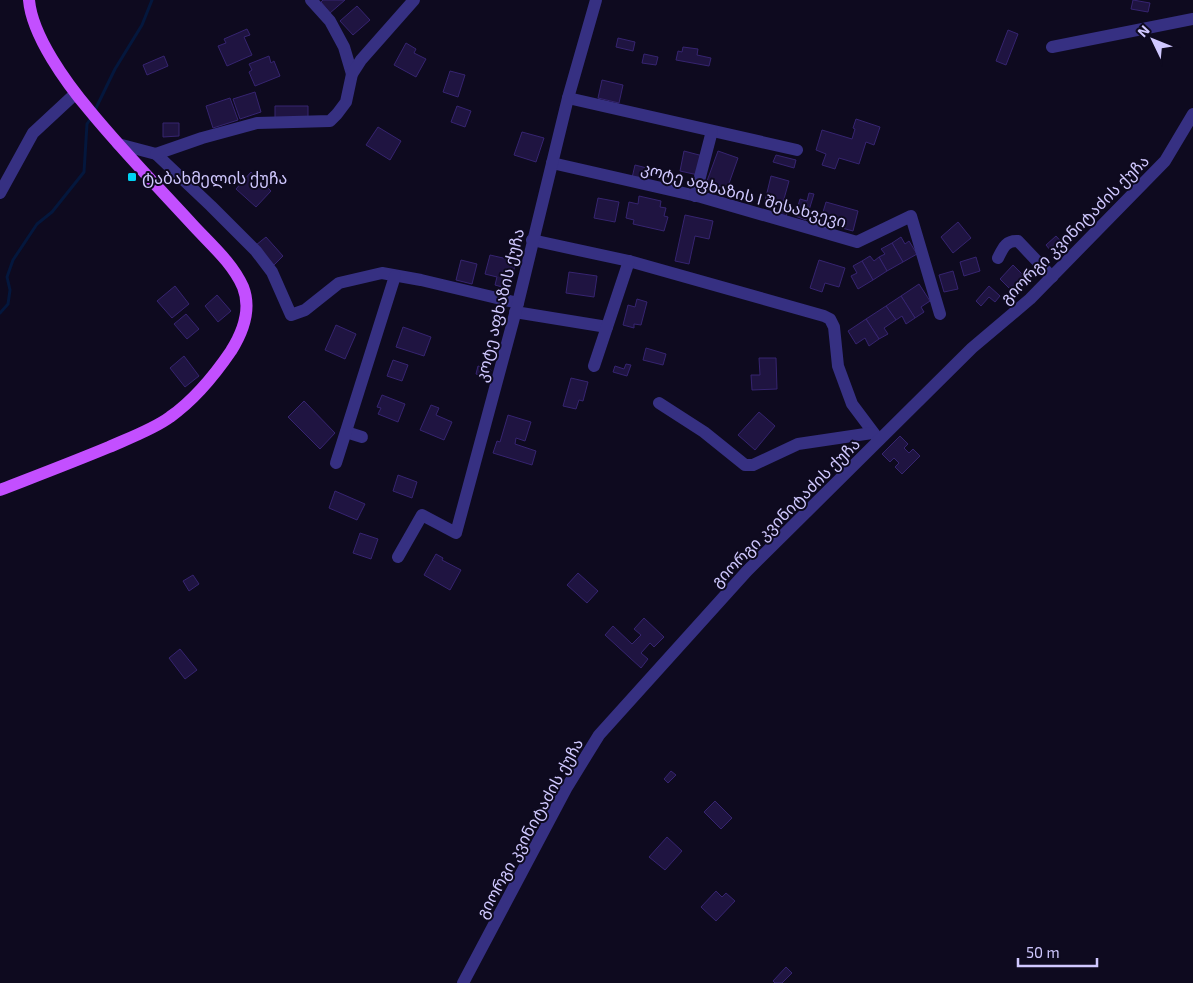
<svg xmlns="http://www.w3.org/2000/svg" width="1193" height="983" font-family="'Exo 2','Noto Sans Georgian',sans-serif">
  <rect width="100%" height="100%" fill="#0e0a1f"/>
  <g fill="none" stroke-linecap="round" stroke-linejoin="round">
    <!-- stream -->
    <g stroke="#04173d" stroke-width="3">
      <path d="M95 110 115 69 142 25 152 0"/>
      <path d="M0 313 8 304 10 290 7 277 13 260 37 224 52 212 84 172 87 124 91 118"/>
    </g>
  </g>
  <!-- building -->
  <g fill="#1f1441" stroke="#362470">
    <path d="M323 0H345L330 13 321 2Z"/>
    <path d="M1133 0 1150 3 1148 12 1131 9Z"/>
    <path d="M357 6 370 20 353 35 340 21Z"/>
    <path d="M247 29 250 35 244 37 252 55 227 66 218 46 226 43 224 39Z"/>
    <path d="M1008 30 1018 34 1006 65 996 61Z"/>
    <path d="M618 38 635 42 633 51 616 47Z"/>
    <path d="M406 43 416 49 414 53 426 59 416 77 394 65Z"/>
    <path d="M683 47 698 49 697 55 711 58 709 66 676 60 678 51 682 52Z"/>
    <path d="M644 54 658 57 656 65 642 63Z"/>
    <path d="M164 56 168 66 147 75 143 65Z"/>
    <path d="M269 56 271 63 274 61 280 76 255 86 249 72 252 70 249 64Z"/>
    <path d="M450 71 465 75 458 97 443 92Z"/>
    <path d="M602 80 623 85 619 103 598 98Z"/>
    <path d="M255 92 261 112 240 119 233 99Z"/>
    <path d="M230 98 238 120 213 128 206 106Z"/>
    <path d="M275 106H308V120L275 119Z"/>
    <path d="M457 106 471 111 465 127 451 122Z"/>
    <path d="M856 119 880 127 874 145 866 142 859 164 839 158 835 169 822 165 826 154 816 150 822 130 852 139 855 129 853 128Z"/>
    <path d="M163 123H179V136L163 137Z"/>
    <path d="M378 127 401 141 390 160 366 145Z"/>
    <path d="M522 132 544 138 536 162 514 155Z"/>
    <path d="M684 151 703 156 698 175 680 171Z"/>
    <path d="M718 151 738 158 727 189 707 181Z"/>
    <path d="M776 155 796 160 794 168 773 162Z"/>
    <path d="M635 165 647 168 643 181 632 178Z"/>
    <path d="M251 172 271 191 256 207 236 189Z"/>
    <path d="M771 176 789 181 782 206 765 201Z"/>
    <path d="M809 193 814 194 806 220 795 216 800 199 807 201Z"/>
    <path d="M639 196 661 201 660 207 666 208 664 216 668 217 664 231 633 224 634 220 626 218 629 202 638 204Z"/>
    <path d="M598 198 619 202 615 222 594 218Z"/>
    <path d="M826 202 858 211 853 231 820 222Z"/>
    <path d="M779 206 788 209 786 217 777 214Z"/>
    <path d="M685 215 713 221 709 239 695 236 689 264 675 261Z"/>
    <path d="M958 222 971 238 953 253 941 237Z"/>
    <path d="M1056 236 1065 246 1055 256 1046 245Z"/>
    <path d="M266 237 283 256 274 265 256 245Z"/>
    <path d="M901 237 905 244 909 241 917 254 903 262 892 243Z"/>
    <path d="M892 243 903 262 887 271 879 257 885 254 881 249Z"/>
    <path d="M490 255 516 261 509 289 495 285 497 277 485 274Z"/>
    <path d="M870 256 874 261 879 257 887 271 873 280 862 261Z"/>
    <path d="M976 257 980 271 964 276 960 262Z"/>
    <path d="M461 260 477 264 472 284 456 280Z"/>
    <path d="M819 260 845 268 839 287 825 283 822 292 810 288Z"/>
    <path d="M862 261 873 280 858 289 851 276 857 273 853 266Z"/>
    <path d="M1013 265 1024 276 1011 290 1000 279Z"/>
    <path d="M953 271 958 289 944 292 939 275Z"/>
    <path d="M569 272 597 276 594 297 566 293Z"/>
    <path d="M919 284 930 301 921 307 924 312 915 318 901 296Z"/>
    <path d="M175 286 189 304 172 318 157 301Z"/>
    <path d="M989 286 1000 296 995 302 989 297 981 306 976 301Z"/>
    <path d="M217 295 231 311 218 322 205 306Z"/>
    <path d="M901 296 915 318 906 324 902 316 896 320 886 306Z"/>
    <path d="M637 299 647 302 641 325 634 324V328L623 325 628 305 635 307Z"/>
    <path d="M886 306 896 320 884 328 888 334 879 339 866 319Z"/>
    <path d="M186 314 199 329 187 339 174 324Z"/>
    <path d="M866 319 879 339 869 346 865 338 856 344 848 331Z"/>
    <path d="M336 325 356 334 345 359 325 350Z"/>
    <path d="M403 327 431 337 424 356 396 347Z"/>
    <path d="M646 348 666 354 663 365 643 360Z"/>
    <path d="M184 356 199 376 185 387 170 368Z"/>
    <path d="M759 358H776L777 389 752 390 751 375H760Z"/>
    <path d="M393 360 408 365 402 381 387 376Z"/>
    <path d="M626 364 631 365 627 376 613 372 615 366 624 369Z"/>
    <path d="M478 366 491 370 488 378 476 374Z"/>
    <path d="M571 378 588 382 583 401 579 400 576 409 563 406Z"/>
    <path d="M382 395 405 404 398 422 378 414 381 408 377 407Z"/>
    <path d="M304 401 335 433 320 449 288 417Z"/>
    <path d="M431 405 439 408 436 415 452 422 444 440 420 430Z"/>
    <path d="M759 412 775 426 755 450 738 435Z"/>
    <path d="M508 415 531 422 525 441 516 438 515 444 536 451 532 465 493 453 497 441 500 442Z"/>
    <path d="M900 436 908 444 904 448 909 453 913 449 920 456 902 474 895 467 899 463 894 458 890 462 882 454Z"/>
    <path d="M398 475 417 482 412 498 393 491Z"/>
    <path d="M335 491 365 504 357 520 329 508Z"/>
    <path d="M360 533 378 539 371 559 353 553Z"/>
    <path d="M436 554 443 558 442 560 461 570 450 590 424 575Z"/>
    <path d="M578 573 598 591 587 603 567 585Z"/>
    <path d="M193 575 199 584 189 591 183 581Z"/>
    <path d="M644 618 664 637 654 647 650 643 641 653 648 659 641 668 605 635 613 626 632 644 641 635 634 629Z"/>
    <path d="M180 649 197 670 185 679 169 658Z"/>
    <path d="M671 771 676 775 668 783 664 779Z"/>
    <path d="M715 801 732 818 721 829 704 812Z"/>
    <path d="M667 837 682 851 665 870 649 857Z"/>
    <path d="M716 891 722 897 726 893 735 901 716 921 701 907Z"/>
    <path d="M786 967 792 973 782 983H775L773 981Z"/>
  </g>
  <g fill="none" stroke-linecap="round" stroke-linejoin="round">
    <!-- minor -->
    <g stroke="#363082" stroke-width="12">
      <path d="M311 0 330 21 344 47 352 74"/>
      <path d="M1052 47 1193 19"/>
      <path d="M568 98 797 150"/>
      <path d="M118 144 156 154 211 206 256 251 272 272 291 315 305 310 339 283 382 273 421 280 518 303"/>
      <path d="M156 154 202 138 257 123 330 121 337 114 346 102 352 74 361 60 414 0"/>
      <path d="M552 163 701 197 857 242 911 216 940 314"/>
      <path d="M0 193 33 133 75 94"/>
      <path d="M695 196 712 131"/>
      <path d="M532 240 629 261 824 316 830 319 834 327 838 366 852 404 879 440"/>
      <path d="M998 258C1003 248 1006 240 1018 241L1052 277"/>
      <path d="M515 312 607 327"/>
      <path d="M594 366 629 261"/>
      <path d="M659 403 704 432 745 465H753L798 444 872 433"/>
      <path d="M346 432 362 437"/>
      <path d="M336 463 395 276"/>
      <path d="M398 557 422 515 456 533 518 303 568 98 596 0"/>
      <path d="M463 983 567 787 599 735 747 571 972 348 1030 299 1165 161 1193 114"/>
    </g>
    <!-- major -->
    <path stroke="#c34fff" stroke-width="12" d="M0 490C36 476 73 462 109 447 127 439 154 429 170 417 194 400 214 376 231 351 243 332 252 310 243 287 232 262 209 243 191 223 157 186 122 150 90 111 67 84 32 36 29 0"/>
  </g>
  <!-- markers -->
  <rect fill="#00d2f3" stroke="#0e0a1f" stroke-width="2" x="127" y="172" width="10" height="10" rx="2.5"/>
  <g text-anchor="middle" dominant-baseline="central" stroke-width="4" stroke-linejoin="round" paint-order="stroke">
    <!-- poi labels -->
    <g font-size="16" fill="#d0c8ff" stroke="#0e0a1f" text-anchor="start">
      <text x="142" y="177">ტაბახმელის ქუჩა</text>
    </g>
    <!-- street labels -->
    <g font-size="16" fill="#d0c8ff" stroke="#0e0a1f">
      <text transform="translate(744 194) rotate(15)">კოტე აფხაზის I შესახვევი</text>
      <text transform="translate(1074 229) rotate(-45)">გიორგი კვინიტაძის ქუჩა</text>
      <text transform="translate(499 305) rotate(-76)">კოტე აფხაზის ქუჩა</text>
      <text transform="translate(785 512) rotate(-45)">გიორგი კვინიტაძის ქუჩა</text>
      <text transform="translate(529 828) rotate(-61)">გიორგი კვინიტაძის ქუჩა</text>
    </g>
  </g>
  <!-- north arrow -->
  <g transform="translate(1153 40) rotate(313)" stroke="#0e0a1f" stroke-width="4" paint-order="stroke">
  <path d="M0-4L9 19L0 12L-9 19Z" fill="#d0c8ff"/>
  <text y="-8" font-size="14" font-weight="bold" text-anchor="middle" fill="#d0c8ff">N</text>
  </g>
  <!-- scale -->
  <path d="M1018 958v8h79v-8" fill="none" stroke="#d0c8ff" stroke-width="2.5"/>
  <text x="1026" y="958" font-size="15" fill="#d0c8ff" stroke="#0e0a1f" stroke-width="4" paint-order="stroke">50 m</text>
</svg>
